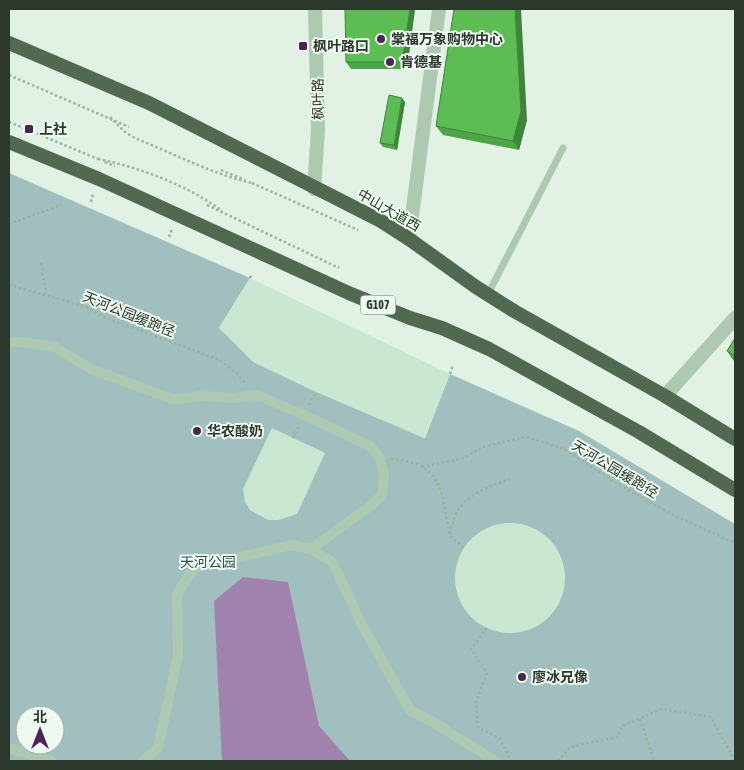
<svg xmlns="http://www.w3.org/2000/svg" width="744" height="770" font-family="'Asap Condensed','Noto Sans SC',sans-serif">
  <rect width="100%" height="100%" fill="#e1f2e5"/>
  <!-- green -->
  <path fill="#a2bfc0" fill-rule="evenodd" d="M9 173 250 278 219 328 425 438 450 374 579 431 735 524V761H9ZM25 715H55V745H25Z"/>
  <!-- plaza -->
  <g fill="#cae8d1">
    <path d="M250 278 450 374 424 438 316 392 253 362 219 328Z"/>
    <path d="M272 428 325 453 297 514 278 520H268L250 510 245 502 243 489Z"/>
    <circle cx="510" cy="578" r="55"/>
  </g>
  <!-- water -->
  <path fill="#a182ad" d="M243 577 288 582 319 726 350 761H222L214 601Z"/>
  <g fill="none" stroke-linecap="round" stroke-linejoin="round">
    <!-- path -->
    <g stroke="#98b59b" stroke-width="2.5" stroke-dasharray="2.5 2.5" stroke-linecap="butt">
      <path d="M9 75 129 127"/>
      <path d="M110 117 126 133 137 139C175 154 212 174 252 183"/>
      <path d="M9 122 98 159"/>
      <path d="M98 159C139 167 189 186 222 211"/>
      <path d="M105 162 115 166"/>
      <path d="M221 170 245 180"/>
      <path d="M252 183 358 230"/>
      <path d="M91 202 93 194"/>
      <path d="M207 205 339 268"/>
      <path d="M9 224 62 205"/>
      <path d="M169 237 172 229"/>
      <path d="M41 263 46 294"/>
      <path d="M250 278 252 274"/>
      <path d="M9 285 87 307 106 318 220 360 236 373 245 383"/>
      <path d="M450 374 453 365"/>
      <path d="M309 405 316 392"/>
      <path d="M293 438 299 426"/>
      <path d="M391 459C444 462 442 494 450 536L464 548"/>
      <path d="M422 467 464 458 485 446 526 437 564 449 616 483 673 515 735 543"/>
      <path d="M450 534C452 527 454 519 457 512 467 493 491 486 510 479"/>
      <path d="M487 628 471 649 487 673 476 702 478 727 500 739 511 761"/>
      <path d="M640 719 654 761"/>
      <path d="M558 761 570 747 618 737 622 726 662 709 711 717 735 761"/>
    </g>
    <!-- service -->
    <path stroke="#aec9b2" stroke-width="7" d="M488 294 563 148"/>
    <!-- pedestrian -->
    <g stroke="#aec9b2" stroke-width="10">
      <path d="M9 342H21L55 347 91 369 175 400 199 396 233 398 257 395 304 415 370 446 380 458 384 476 382 495 373 504 311 549 333 563 362 625 410 710 433 722 495 761"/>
      <path d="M9 748 52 761"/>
      <path d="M143 761 158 748 178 655 177 594 194 568 292 545 311 549"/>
    </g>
    <!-- minor -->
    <g stroke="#aec9b2" stroke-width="14">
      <path d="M409 239 439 9"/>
      <path d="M665 396 735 318"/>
    </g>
    <!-- tertiary -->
    <path stroke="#aec9b2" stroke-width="14" d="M314 189 318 130 315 9"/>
    <!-- trunk -->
    <g stroke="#516951" stroke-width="14">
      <path d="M9 43 149 103 381 221 409 239 476 287 514 311 665 396 735 439"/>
      <path d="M9 142 99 179 351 294 410 318 442 328 489 349 639 432 735 490"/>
    </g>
  </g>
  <!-- wall -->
  <g fill="#4fa348">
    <path d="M415 9 407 69H351L346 62Z"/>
    <path d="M405 102 397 150 383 147 380 143Z"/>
    <path d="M527 120 519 150 443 135 436 126Z"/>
    <path d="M735 338V361L733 360 727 351Z"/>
  </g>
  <!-- shaded-wall -->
  <g fill="#40843b">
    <path d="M410 9H415L407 69 402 62Z"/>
    <path d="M515 9H521L527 120 519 150 513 141Z"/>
    <path d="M402 98 405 102 397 150 394 145Z"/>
  </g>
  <!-- building -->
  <g fill="#5cbd54" stroke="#40843b">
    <path d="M345 9H410L402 62H346Z"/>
    <path d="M454 9H515L521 111 513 141 436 126Z"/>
    <path d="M389 95 402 98 394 145 380 143Z"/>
    <path d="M735 338V356L727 351Z"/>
  </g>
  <!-- markers -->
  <g fill="#4a2457" stroke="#eef9f0" stroke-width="2">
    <circle cx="381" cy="39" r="5"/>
    <rect x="298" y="41" width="10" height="10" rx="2.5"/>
    <circle cx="390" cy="62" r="5"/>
    <rect x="24" y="124" width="10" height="10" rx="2.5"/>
    <circle cx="197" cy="431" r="5"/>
    <circle cx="522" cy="677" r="5"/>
  </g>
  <g text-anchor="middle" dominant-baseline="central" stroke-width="4" stroke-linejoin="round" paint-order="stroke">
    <!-- shield labels -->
    <rect fill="#eef9f0" stroke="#667267" stroke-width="1" x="360.5" y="295.5" width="35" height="19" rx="4"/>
    <g font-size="12" font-weight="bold" fill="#2c382c">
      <text x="378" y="305">G107</text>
    </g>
    <!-- poi labels -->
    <g font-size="14" font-weight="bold" fill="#2c382c" stroke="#eef9f0" text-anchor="start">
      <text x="391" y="39">棠福万象购物中心</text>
      <text x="313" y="46">枫叶路口</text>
      <text x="400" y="62">肯德基</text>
      <text x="39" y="129">上社</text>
      <text x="207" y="431">华农酸奶</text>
      <text x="532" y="677">廖冰兄像</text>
    </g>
    <!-- street labels -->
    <g font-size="14" fill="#2c382c" stroke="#eef9f0">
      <text transform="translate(318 99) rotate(-91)">枫叶路</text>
      <text transform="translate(389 210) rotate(30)">中山大道西</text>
      <text transform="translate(129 314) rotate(22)">天河公园缓跑径</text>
      <text transform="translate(615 469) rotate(31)">天河公园缓跑径</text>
    </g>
    <!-- park labels -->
    <g font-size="14" fill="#315355" stroke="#eef9f0">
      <text x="208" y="562">天河公园</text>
    </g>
  </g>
  <!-- border -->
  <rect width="744" height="770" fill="none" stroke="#2c382c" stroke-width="20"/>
  <!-- north arrow -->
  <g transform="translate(40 730)"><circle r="24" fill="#eef9f0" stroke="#a0aca2"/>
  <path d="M0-4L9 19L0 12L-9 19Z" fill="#4a2457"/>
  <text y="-8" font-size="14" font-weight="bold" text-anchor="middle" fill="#2c382c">北</text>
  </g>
</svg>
